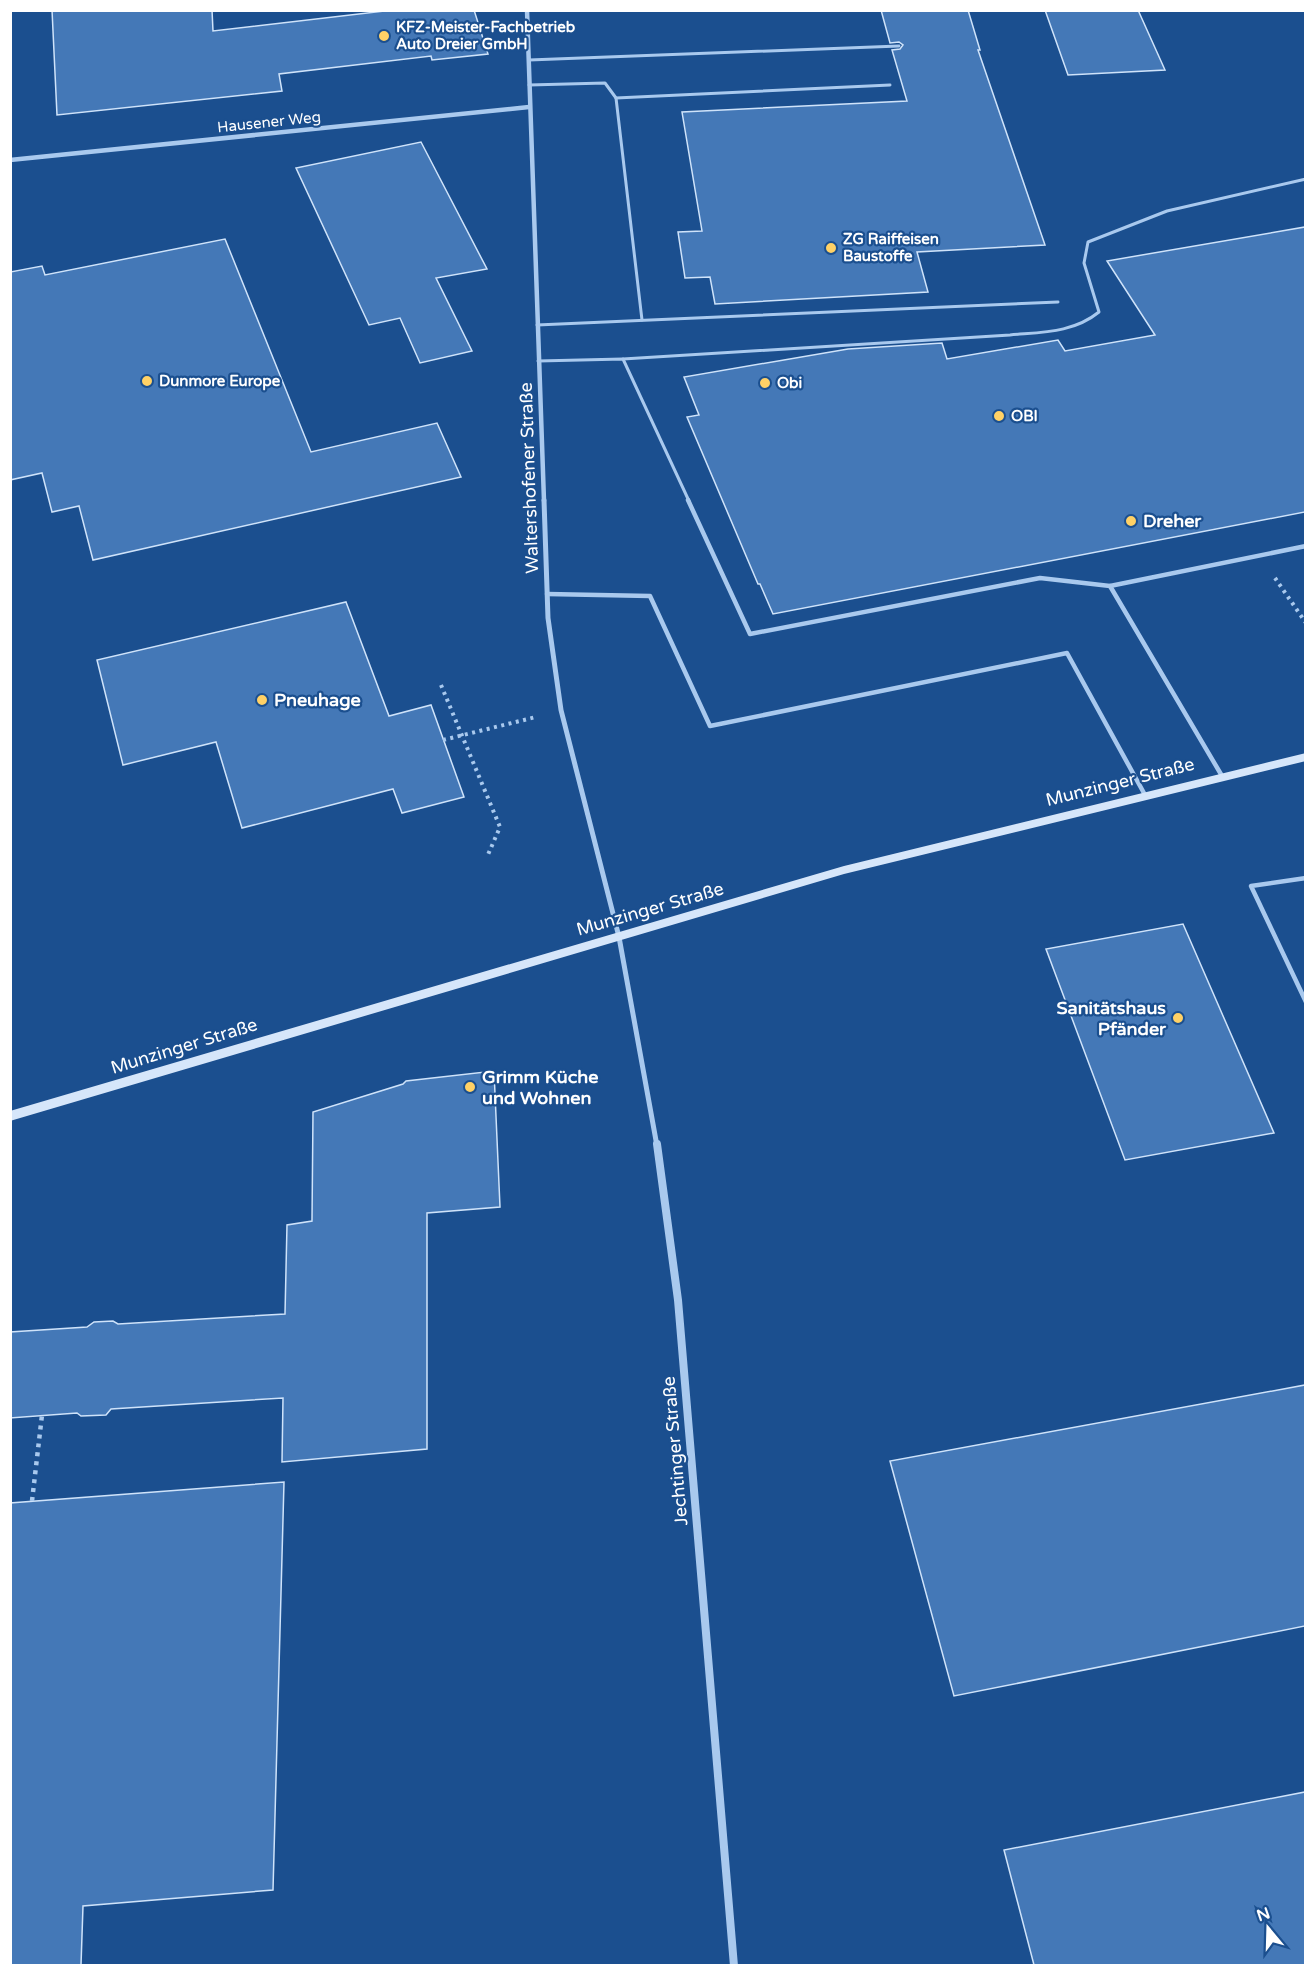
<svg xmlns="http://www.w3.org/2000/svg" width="1316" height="1976" font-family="'Varela Round',sans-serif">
  <rect width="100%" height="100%" fill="#1b4f8f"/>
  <!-- building -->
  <g fill="#4478b7" stroke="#cfe3fa" stroke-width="1.5">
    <path d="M52 10H212L213 31 393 10H474L488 54 432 60 431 56 279 74 282 91 57 115Z"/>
    <path d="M881 10H968L980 50H978L1045 245 917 252 928 292 715 304 710 277 685 278 678 232 702 231 682 112 907 101 892 50 900 49 903 45 899 42 890 43Z"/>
    <path d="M1045 10H1138L1165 70 1068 75Z"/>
    <path d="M421 142 487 269 436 278 472 351 420 363 400 318 369 325 296 168Z"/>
    <path d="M1305 227V512L773 614 760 584H758L687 417 699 415 684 377 848 349 942 343 947 359 1058 340 1065 351 1155 335 1107 261Z"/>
    <path d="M225 239 311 452 437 423 461 477 93 560 79 506 52 512 42 473 10 480V272L42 266 45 275Z"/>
    <path d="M346 602 389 716 431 705 464 797 402 813 393 789 242 828 216 742 123 765 97 660Z"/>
    <path d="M1183 924 1274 1133 1125 1160 1046 949Z"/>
    <path d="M494 1071 500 1207 427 1213V1449L282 1462 283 1398 111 1409 106 1415 81 1416 77 1413 10 1418V1332L87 1327 94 1322 113 1321 118 1324 285 1314 287 1225 312 1221 313 1112 403 1084 406 1081Z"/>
    <path d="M1305 1385V1626L954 1696 890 1461Z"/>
    <path d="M284 1482 273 1890 83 1906 81 1965H10V1503Z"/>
    <path d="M1305 1792V1965H1034L1004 1850Z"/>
  </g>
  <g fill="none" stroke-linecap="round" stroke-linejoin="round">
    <!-- path-far1 -->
    <g stroke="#a9c9ee" stroke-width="4" stroke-dasharray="3 4.5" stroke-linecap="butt">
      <path d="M1275 578 1306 623"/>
      <path d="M441 685 500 827 487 857"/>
      <path d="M443 740 536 717"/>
    </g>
    <!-- path -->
    <path stroke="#a9c9ee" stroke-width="4.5" stroke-dasharray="4 5" stroke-linecap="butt" d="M32 1501 42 1415"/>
    <!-- lane-far1 -->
    <g stroke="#a9c9ee" stroke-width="3">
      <path d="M529 60 899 46"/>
      <path d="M529 85 605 83 616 98 890 85"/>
      <path d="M616 98 642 320"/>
      <path d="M537 325 1058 302"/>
      <path d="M623 359 1010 335C1042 332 1073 333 1099 312L1084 263 1088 242 1167 211 1306 179"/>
      <path d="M538 361 623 359 689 501"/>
    </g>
    <!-- lane -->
    <g stroke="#a9c9ee" stroke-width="4.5">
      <path d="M688 500 750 634 1040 578 1110 586 1306 546"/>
      <path d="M1110 586 1222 776"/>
      <path d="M547 594 650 596 710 726 1067 653 1145 795"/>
      <path d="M1306 878 1251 886 1306 1002"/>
    </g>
    <!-- street-far2 -->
    <g stroke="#a9c9ee" stroke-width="4.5">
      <path d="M527 10 544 501"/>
      <path d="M10 160 529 107"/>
    </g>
    <!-- street-far1 -->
    <path stroke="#a9c9ee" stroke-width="5" d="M544 500 548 618 561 710 619 937 657 1146"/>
    <!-- street -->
    <path stroke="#a9c9ee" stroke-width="8" d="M657 1144 678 1300 734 1966"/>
    <!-- secondary -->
    <path fill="#d6e6fa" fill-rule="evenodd" d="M1306 753V761L844 874 10 1121V1111L844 866Z"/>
  </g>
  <!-- markers -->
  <g fill="#ffd166" stroke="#1b4f8f" stroke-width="2">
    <circle cx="384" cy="36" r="6"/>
    <circle cx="831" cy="248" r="6"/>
    <circle cx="147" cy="381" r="6"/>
    <circle cx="765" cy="383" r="6"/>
    <circle cx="999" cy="416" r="6"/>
    <circle cx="1131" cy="521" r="6"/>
    <circle cx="262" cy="700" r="6"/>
    <circle cx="1178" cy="1018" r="6"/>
    <circle cx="470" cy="1087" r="6"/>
  </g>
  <g text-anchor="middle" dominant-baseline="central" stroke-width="4.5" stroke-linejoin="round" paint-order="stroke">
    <!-- far-poi labels -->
    <g font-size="15" font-weight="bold" fill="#fff" stroke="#1b4f8f" text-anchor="start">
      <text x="396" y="27">KFZ-Meister-Fachbetrieb<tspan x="396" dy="17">Auto Dreier GmbH</tspan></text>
      <text x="843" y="239">ZG Raiffeisen<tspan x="843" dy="17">Baustoffe</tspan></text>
      <text x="159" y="381">Dunmore Europe</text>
      <text x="777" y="383">Obi</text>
      <text x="1011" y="416">OBI</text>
    </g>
    <!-- far-street labels -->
    <g font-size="15" fill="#fff" stroke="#1b4f8f">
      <text transform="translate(269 122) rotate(-6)">Hausener Weg</text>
    </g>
    <!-- street labels -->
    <g font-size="18" fill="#fff" stroke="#1b4f8f">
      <text transform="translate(529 478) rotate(-92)">Waltershofener Straße</text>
      <text transform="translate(1120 782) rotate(-14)">Munzinger Straße</text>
      <text transform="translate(650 909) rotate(-16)">Munzinger Straße</text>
      <text transform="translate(184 1046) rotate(-17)">Munzinger Straße</text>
      <text transform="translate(675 1451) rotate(-95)">Jechtinger Straße</text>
    </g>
    <!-- poi labels -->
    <g font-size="18" font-weight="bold" fill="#fff" stroke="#1b4f8f" text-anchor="start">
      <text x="1143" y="521">Dreher</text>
      <text x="274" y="700">Pneuhage</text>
      <text x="1166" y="1008" text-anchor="end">Sanitätshaus<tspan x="1166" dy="21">Pfänder</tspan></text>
      <text x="482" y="1077">Grimm Küche<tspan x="482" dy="21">und Wohnen</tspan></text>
    </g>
  </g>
  <!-- border -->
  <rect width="1316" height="1976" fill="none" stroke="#ffffff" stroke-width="24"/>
  <!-- north arrow -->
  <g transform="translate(1268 1928) rotate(341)" stroke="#1b4f8f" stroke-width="4.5" paint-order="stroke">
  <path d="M0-4.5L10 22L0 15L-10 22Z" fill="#ffffff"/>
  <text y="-9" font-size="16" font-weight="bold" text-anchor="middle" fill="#ffffff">N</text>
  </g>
</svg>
